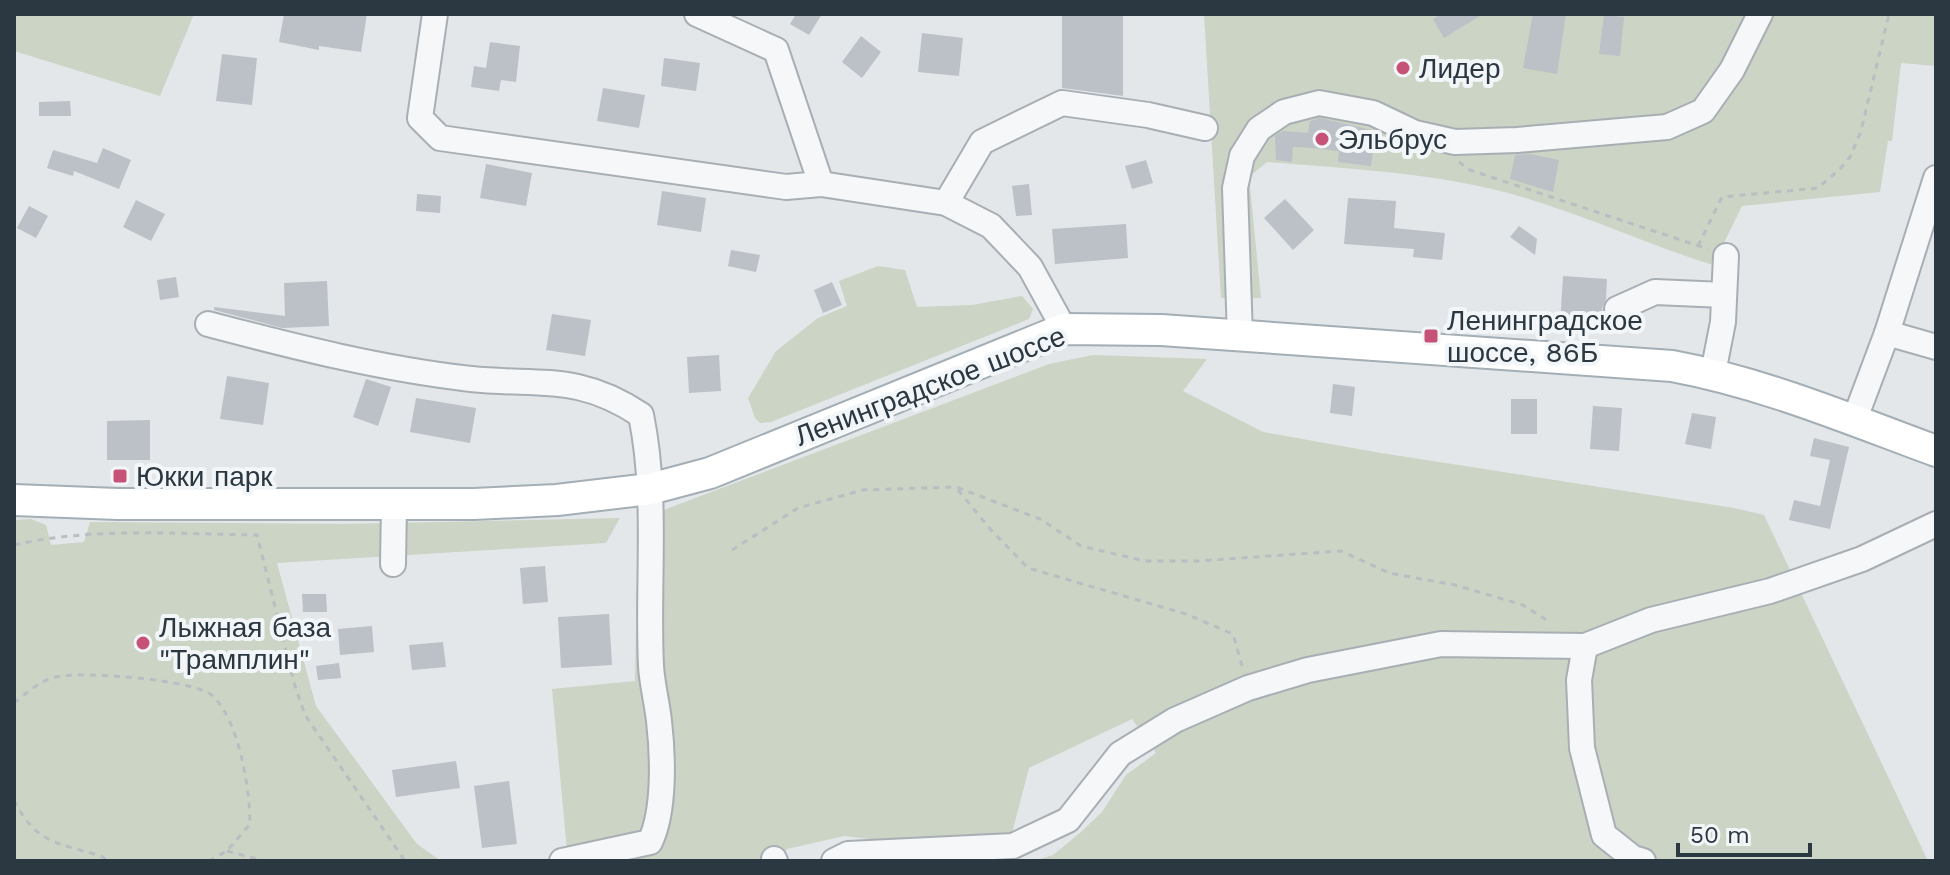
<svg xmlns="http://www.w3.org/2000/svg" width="1950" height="875" font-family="'Work Sans',sans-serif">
  <rect width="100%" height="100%" fill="#e3e7ea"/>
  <!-- green -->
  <g fill="#cbd4c5">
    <path d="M14 14H194L160 96 14 51Z"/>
    <path d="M1204 14H1936V66L1901 63 1892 141H1888L1880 192 1742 206 1713 265C1639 242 1568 207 1492 189 1419 172 1342 168 1267 162L1249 177 1261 298H1221Z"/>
    <path d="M878 266 905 270 917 307 972 305 1022 296 1033 309 1029 319 771 422 760 423 755 418 748 398 776 351 818 318 847 306 839 281Z"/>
    <path d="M1093 355 1207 359 1183 391 1263 432 1381 453 1734 508 1764 515 1928 861H1034L1053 855 1081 832 1102 812 1126 775 1156 753 1132 719 1029 768 1012 833 919 845 844 836 787 849 779 861H568L552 689 635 681 638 536 661 511 1049 364Z"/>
    <path d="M620 518 606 543 277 563 316 706 417 844 441 861H14V520L31 519 46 525 51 545 84 542 90 522 344 524Z"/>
  </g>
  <!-- building -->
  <g fill="#bbc1c7">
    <path d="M284 14H367L361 52 319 46V50L279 42Z"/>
    <path d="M796 14H822L809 35 790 24Z"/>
    <path d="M1062 14H1123V96L1062 88Z"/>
    <path d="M1441 14H1483L1444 38 1433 19Z"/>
    <path d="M1533 14H1566L1557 74 1523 68Z"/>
    <path d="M1604 15 1624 17 1620 56 1599 54Z"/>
    <path d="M922 33 963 38 959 76 918 72Z"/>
    <path d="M861 36 881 52 862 78 842 62Z"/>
    <path d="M490 42 520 46 516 82 501 80 499 91 471 87 474 66 486 68Z"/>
    <path d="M222 54 257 58 252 105 216 101Z"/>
    <path d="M664 58 700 63 696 91 661 86Z"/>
    <path d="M603 88 645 95 639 128 597 121Z"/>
    <path d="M70 101 71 116H39V102Z"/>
    <path d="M1320 118 1376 131 1371 166 1338 162 1339 151 1300 147H1293L1292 162 1276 160 1275 136 1283 131 1308 133 1310 121Z"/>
    <path d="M103 148 131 160 119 189 74 171 73 176 47 168 53 150 97 163Z"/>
    <path d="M1530 154 1559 160 1553 192 1510 179 1515 155Z"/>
    <path d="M1146 160 1153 183 1132 189 1125 166Z"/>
    <path d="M486 164 532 173 526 206 480 198Z"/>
    <path d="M1029 184 1032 215 1016 216 1012 186Z"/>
    <path d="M662 191 706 198 701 232 657 225Z"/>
    <path d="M417 194 441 196 440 213 416 211Z"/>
    <path d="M1348 198 1396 201 1394 228 1445 233 1442 260 1413 257 1414 249 1344 244Z"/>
    <path d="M1285 199 1314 230 1293 250 1264 218Z"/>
    <path d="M136 200 165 214 151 241 123 227Z"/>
    <path d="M29 206 48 216 36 238 17 228Z"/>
    <path d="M1126 224 1128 258 1055 264 1052 229Z"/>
    <path d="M1519 226 1537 239 1535 255 1510 237Z"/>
    <path d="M731 250 760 255 756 272 728 266Z"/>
    <path d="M1563 276 1607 279 1606 299 1602 308 1605 328 1560 325Z"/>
    <path d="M176 277 179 297 160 300 157 280Z"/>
    <path d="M327 281 329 326 282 328 214 310V307L285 316 284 283Z"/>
    <path d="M832 282 842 305 823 313 814 290Z"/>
    <path d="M552 314 591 320 585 356 546 350Z"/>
    <path d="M719 355 721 391 689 393 687 357Z"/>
    <path d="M227 376 269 383 263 425 220 419Z"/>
    <path d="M366 379 391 387 378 426 353 417Z"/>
    <path d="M1333 384 1355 387 1352 416 1330 413Z"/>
    <path d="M416 398 476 408 470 443 410 432Z"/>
    <rect x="1511" y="399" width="26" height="35"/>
    <path d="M1593 406 1622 408 1619 451 1590 449Z"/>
    <path d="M1692 413 1716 417 1711 449 1685 444Z"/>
    <path d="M150 420V460H107V421Z"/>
    <path d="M1814 438 1849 447 1830 529 1789 520 1794 500 1820 506 1830 460 1810 456Z"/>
    <path d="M545 566 548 602 523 604 520 568Z"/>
    <path d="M302 594H326L327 612H303Z"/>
    <path d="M609 614 612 665 561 668 558 617Z"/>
    <path d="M372 626 374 652 340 655 338 629Z"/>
    <path d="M443 642 446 667 412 670 409 645Z"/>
    <path d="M339 663 341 678 318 680 316 666Z"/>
    <path d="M456 761 460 788 396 797 392 770Z"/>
    <path d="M509 781 517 844 482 848 474 786Z"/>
  </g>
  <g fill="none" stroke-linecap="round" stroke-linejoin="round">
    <defs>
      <g id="minor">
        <path d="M435 14 420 118 440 138 786 187 821 184 946 203 991 226 1030 267 1064 329"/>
        <path d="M697 14 776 50 821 184"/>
        <path d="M946 203 982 142 1062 103 1148 115 1205 128"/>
        <path d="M1617 309 1655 292 1724 295"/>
        <path d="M208 324C295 347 382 369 471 379 540 386 578 373 641 415 658 498 647 582 651 666 652 684 657 702 659 721 663 755 665 811 650 842L562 861"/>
        <path d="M1887 333 1936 178"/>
        <path d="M1240 337 1235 188 1242 156 1259 129 1284 112 1319 103 1373 113 1415 133 1455 142 1517 140 1667 127 1703 111 1732 70 1760 14"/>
        <path d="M1713 373 1723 322 1726 256"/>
        <path d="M1854 421 1887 333 1936 347"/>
        <path d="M393 564 394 505"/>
        <path d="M774 859 775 861"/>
        <path d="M834 861 848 854 1013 846 1068 820 1120 754 1175 720 1248 688 1308 670 1441 644 1585 646"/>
        <path d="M1643 861 1633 858 1604 835 1582 748 1579 680 1585 646 1651 620 1770 591 1862 559 1936 524"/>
      </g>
      <path id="major" d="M14 500 118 504H474L557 500 650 489 710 473 1064 329 1161 330 1672 366C1764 383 1849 419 1936 451"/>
    </defs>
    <!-- minor casing -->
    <use href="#minor" stroke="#a8afb4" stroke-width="28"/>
    <!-- major casing -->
    <use href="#major" stroke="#a3aeb5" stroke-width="34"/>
    <!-- path -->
    <g stroke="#b9bec2" stroke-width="3" stroke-dasharray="6 6" stroke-linecap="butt">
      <path d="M1459 162 1470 170 1708 249"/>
      <path d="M1698 246 1722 197 1818 188 1840 169 1850 157 1861 131 1889 14"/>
      <path d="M958 490 991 530 1028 568 1186 614 1233 634 1243 669"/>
      <path d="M14 545C92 527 177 534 257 535L295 686 305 715 405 861"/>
      <path d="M732 550 798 508 863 490 956 487 1040 519 1081 546 1145 561H1198L1341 551 1389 573 1455 585 1523 605 1551 623"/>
      <path d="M14 703C25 694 41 680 55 677 81 671 194 679 213 696 239 721 250 789 250 824L227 851 209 861"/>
      <path d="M14 800C36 844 58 843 101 856L108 861"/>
      <path d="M227 851 265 861"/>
    </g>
    <!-- minor -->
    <use href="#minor" stroke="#f6f7f9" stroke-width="24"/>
    <!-- major -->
    <use href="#major" stroke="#fff" stroke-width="30"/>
  </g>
  <!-- markers -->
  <g fill="#c65278" stroke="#f3f6f8" stroke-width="3">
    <circle cx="1403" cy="68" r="8"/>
    <circle cx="1322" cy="139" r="8"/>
    <rect x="1423" y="328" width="16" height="16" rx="4"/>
    <rect x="112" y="468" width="16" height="16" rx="4"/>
    <circle cx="143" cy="643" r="8"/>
  </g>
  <g text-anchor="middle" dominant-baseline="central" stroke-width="8" stroke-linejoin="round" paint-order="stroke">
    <!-- poi labels -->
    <g font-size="28" fill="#2c3841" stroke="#f3f6f8" text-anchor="start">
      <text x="1419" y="68">Лидер</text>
      <text x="1338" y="139">Эльбрус</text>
      <text x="1447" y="320">Ленинградское<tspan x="1447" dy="32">шоссе, 86Б</tspan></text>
      <text x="136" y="476">Юкки парк</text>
      <text x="159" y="627">Лыжная база<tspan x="159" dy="32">"Трамплин"</tspan></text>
    </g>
    <!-- street labels -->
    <g font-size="28" fill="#2c3841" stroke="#f3f6f8">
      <text transform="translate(930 386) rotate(-21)">Ленинградское шоссе</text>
    </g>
  </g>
  <!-- border -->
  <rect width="1950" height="875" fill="none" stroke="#2c3841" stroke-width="32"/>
  <!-- scale -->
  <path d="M1678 843v12h132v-12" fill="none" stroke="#2c3841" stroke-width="4"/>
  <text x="1690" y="843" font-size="24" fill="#2c3841" stroke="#f3f6f8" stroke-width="6" paint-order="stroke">50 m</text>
</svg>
